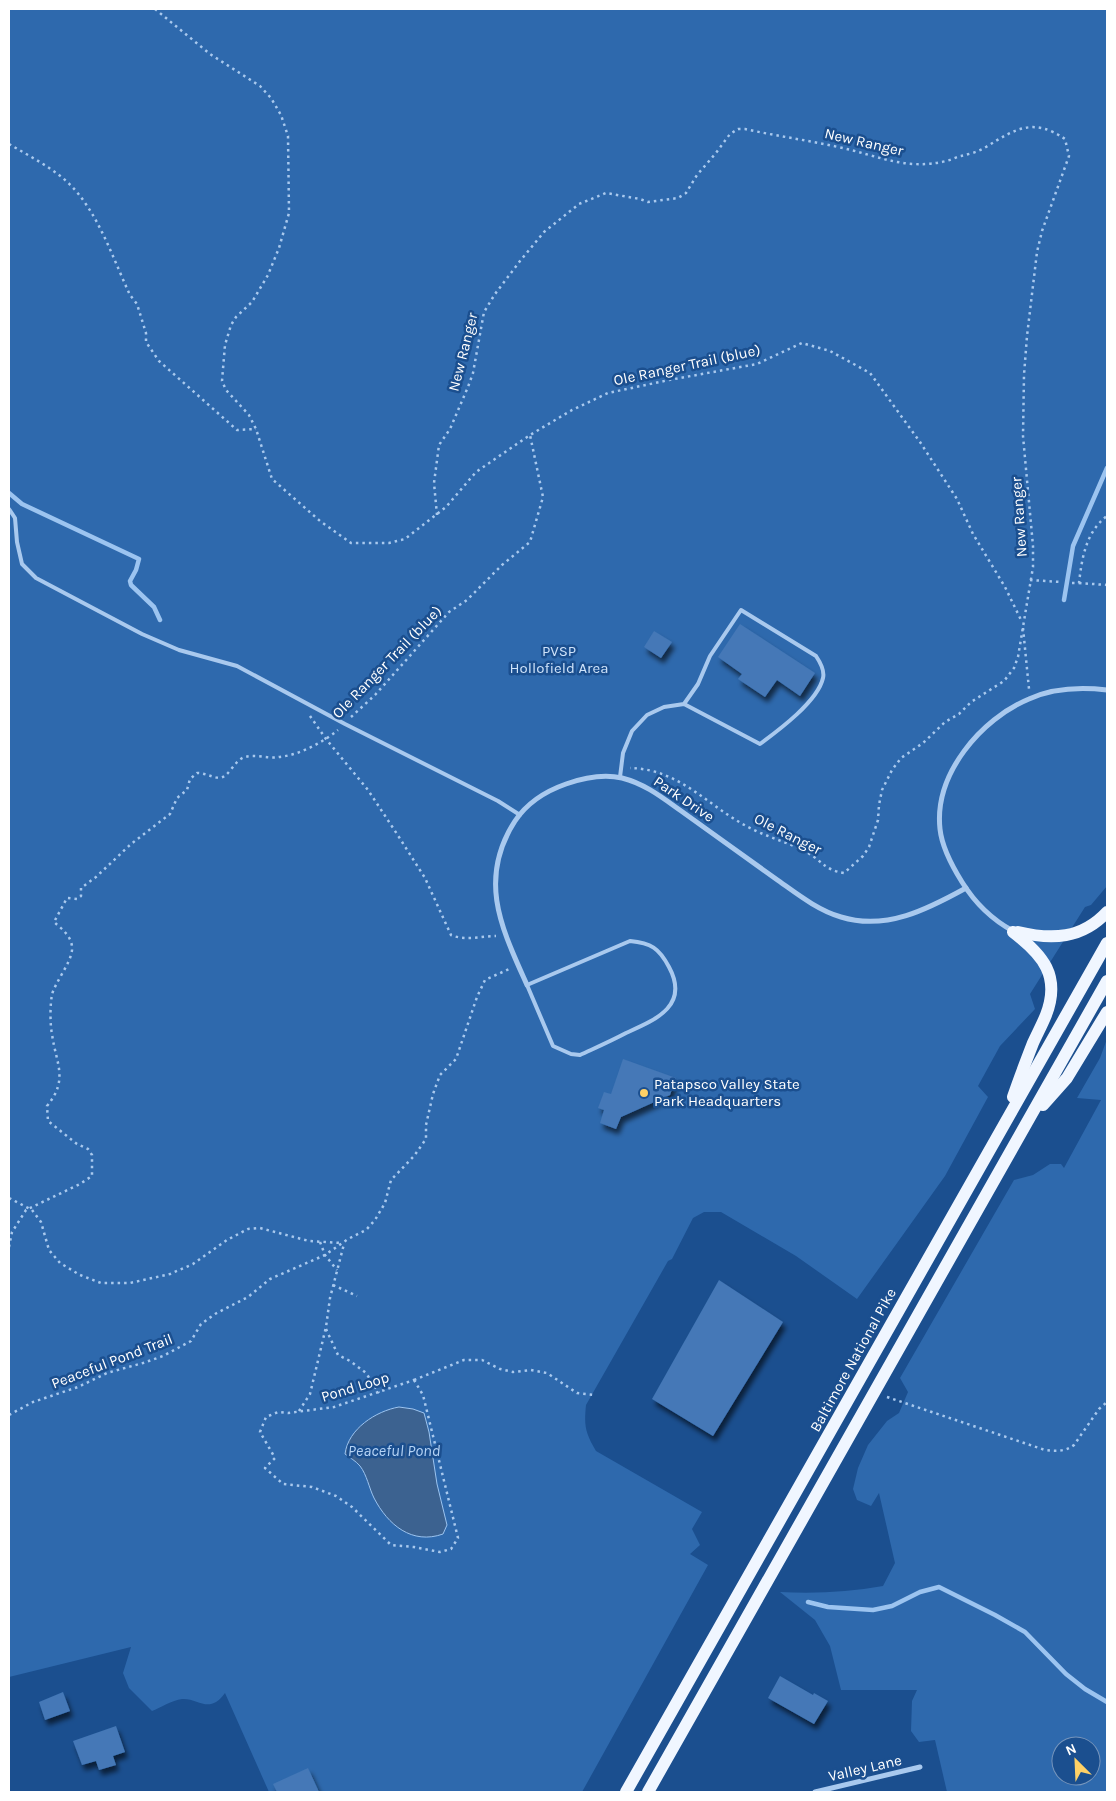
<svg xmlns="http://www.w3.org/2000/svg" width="1116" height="1801" font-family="Karla,sans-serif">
  <defs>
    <filter id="shadow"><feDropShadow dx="3" dy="5.5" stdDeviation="2.5" flood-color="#0009"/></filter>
  </defs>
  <rect width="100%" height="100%" fill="#1b4f8f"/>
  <!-- green -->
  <g fill="#2e69ad" fill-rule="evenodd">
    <path d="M9 9H1107V886L1091 905 1085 907 1030 994 1035 1009 1000 1046 978 1086 988 1097 945 1176 857 1299 796 1256 721 1212H704L693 1218 672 1259 668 1261 586 1405C584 1426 585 1432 596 1451L702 1512 692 1529 700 1545 690 1554 708 1565 582 1792H269L225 1693C209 1715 199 1698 182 1699 172 1700 160 1708 152 1711L129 1688 123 1673 131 1647 9 1677Z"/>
    <path d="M1107 1039V1792H947L935 1740 919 1742 911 1731 912 1701 917 1690H841L830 1646 815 1620 780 1592C815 1594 849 1592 883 1586L895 1563 879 1493 871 1506 857 1500 853 1489 858 1468 868 1445 887 1421 899 1413 908 1392 900 1378 1014 1180 1033 1175 1050 1164H1061L1064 1168 1101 1100 1077 1098 1100 1058ZM1061 1746H1091V1776H1061Z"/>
  </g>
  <!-- water -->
  <path fill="#3c6290" stroke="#9cc4f0" d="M399 1407 413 1409 424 1413 429 1432 437 1484 447 1525 443 1534C412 1545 388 1525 374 1498 369 1488 367 1475 360 1466 356 1461 350 1458 345 1454 348 1429 376 1411 399 1407Z"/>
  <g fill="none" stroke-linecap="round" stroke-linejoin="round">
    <!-- stream -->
    <g stroke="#9cc4f0" stroke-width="4.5">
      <path d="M9 493 22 504 139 559 136 570 130 581 131 585 154 607 160 620"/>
      <path d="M1064 600 1073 546 1107 468"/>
      <path d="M808 1602 828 1607 873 1610 892 1606 920 1592 939 1587 995 1615 1025 1632 1066 1674 1085 1689 1107 1702"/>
    </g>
  </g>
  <!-- building -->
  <g fill="#4478b7" filter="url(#shadow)">
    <path d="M740 624 815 673 800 696 777 680 765 697 738 679 742 674 718 657Z"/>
    <path d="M654 631 672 642 661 658 644 647Z"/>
    <path d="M623 1059 676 1078 670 1095 621 1117 616 1129 600 1123 604 1110 598 1108 604 1092 611 1094Z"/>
    <path d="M719 1280 783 1322 713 1436 652 1399Z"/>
    <path d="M780 1676 813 1695 814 1693 828 1701 814 1724 768 1698Z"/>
    <path d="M63 1692 70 1711 45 1720 39 1702Z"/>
    <path d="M116 1726 125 1752 113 1756 116 1765 99 1770 96 1761 82 1765 73 1741Z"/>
    <path d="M308 1768 319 1792H277L273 1784Z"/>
  </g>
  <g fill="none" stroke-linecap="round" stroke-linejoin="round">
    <!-- path -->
    <g stroke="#a9c9ee" stroke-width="2.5" stroke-dasharray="2.5 4" stroke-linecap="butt">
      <path d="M155 9 210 54 260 86 271 98 281 115 288 136 289 213 279 248 268 275 252 302 236 317 231 325 225 345 222 381 226 390 249 415 256 429 272 479 320 521 351 543H389L405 539 446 507 476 472 530 435 572 410 608 393 669 380 757 364 802 343 830 351 870 373 920 442 957 499 973 534 1005 587 1022 622"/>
      <path d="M9 144C34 159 62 172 80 196 102 224 115 263 130 295L137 304 146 333V342L159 361 237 430 256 429"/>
      <path d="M437 515 434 483 439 445 450 429 468 387 473 373 484 312 495 294 520 261 544 232 579 204 606 193 640 199 648 202 678 198 686 193 697 175 716 153 730 134 738 129H745C776 136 807 140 838 147 877 155 905 171 946 161 951 160 956 157 961 156 969 154 978 152 986 147 1015 129 1033 117 1065 139L1069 156 1042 231 1037 252 1027 336 1024 375 1023 436 1033 546V567L1018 657 1014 668 1004 681 971 702 959 714 945 722 923 743 901 758 892 770 882 790 879 805 878 820 869 847 863 856 844 873C825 870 823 862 808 853 790 843 770 838 752 829 709 808 681 769 630 768"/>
      <path d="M1030 580 1061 582"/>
      <path d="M1072 583H1079C1082 557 1086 532 1107 516"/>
      <path d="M1079 583 1107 585"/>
      <path d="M1023 628 1029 689"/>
      <path d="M310 716 326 739 368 790 397 834 425 878 451 935C465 941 482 936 496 936"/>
      <path d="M351 717 375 695 449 612 467 600 502 565 530 542 543 497 530 435"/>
      <path d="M9 1198 32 1210 41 1222 49 1250 60 1263 80 1275 101 1283H130L170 1274 193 1264 227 1240 248 1229 260 1228 309 1241 342 1243"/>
      <path d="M320 1242 325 1255 337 1270"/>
      <path d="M9 1247 12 1232 26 1210 80 1184 92 1176V1155L88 1149 77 1144 48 1121 47 1106C69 1079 56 1064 52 1034 50 1025 50 1004 52 995 54 984 71 963 72 950 73 937 62 929 54 922L67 898 77 899 81 896V888L96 877 131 844 170 814 177 798 187 790 190 779 197 773C205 773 211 777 219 778 229 778 234 760 245 757 255 754 269 759 279 757 300 755 323 742 338 730"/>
      <path d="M333 1285 357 1296"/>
      <path d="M326 1329 338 1355 350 1361 366 1373 379 1393"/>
      <path d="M414 1380 423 1395 458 1538 451 1549 440 1552 414 1547 391 1545 352 1507 336 1496 312 1487 283 1484 265 1468 275 1458 260 1432 266 1417 278 1412 288 1413 334 1407Z"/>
      <path d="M414 1380 464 1360H482L500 1369 513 1372 531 1370 547 1373 577 1393 595 1395"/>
      <path d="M887 1397 1045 1450C1056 1451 1065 1452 1074 1445L1099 1409 1107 1402"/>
      <path d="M299 1411 310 1394 326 1327 330 1298 344 1244"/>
      <path d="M9 1415 33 1402 78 1387 107 1373 143 1363 163 1356 191 1341 201 1324 215 1314 248 1297 270 1279 325 1255 348 1239 366 1230 375 1220 385 1203 391 1180 414 1156 426 1139V1125L433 1094 440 1075 456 1059 477 997 485 980 509 969"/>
    </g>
    <!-- lane -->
    <g stroke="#a9c9ee" stroke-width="4">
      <path d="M9 509 15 518 17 542 22 564 36 578 142 634 179 650 237 666 345 724 498 801 520 815"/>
      <path d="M620 777 623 753 632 731 647 715 664 707 684 704 760 744C779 730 818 701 823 678 825 670 820 662 816 656L741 610 710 656 698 684 684 704"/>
      <path d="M630 941C651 943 659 948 669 967 690 1006 655 1020 626 1033 611 1041 595 1048 580 1055L571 1054 553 1046 527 985Z"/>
    </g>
    <!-- street -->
    <g stroke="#a9c9ee" stroke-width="5">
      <path d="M1013 931C991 919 975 903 962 882 952 866 942 848 940 829 934 774 981 719 1029 699 1053 688 1081 687 1107 690"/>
      <path d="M527 985C502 929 477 880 515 821 527 803 546 791 566 784 583 778 604 774 622 778 646 784 664 799 684 813 715 835 745 857 776 879 796 893 817 910 841 917 886 931 928 909 966 888"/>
      <path d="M815 1792 920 1767"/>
    </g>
    <!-- primary -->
    <g stroke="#f0f6ff" stroke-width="12">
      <path d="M1018 932C1052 940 1082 939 1107 912"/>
      <path d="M1013 1097C1019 1079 1026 1061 1033 1043 1037 1034 1042 1025 1046 1015 1061 976 1043 955 1013 932"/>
      <path d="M1043 1105 1067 1078 1107 1012"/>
      <path d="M626 1792 1107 943"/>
      <path d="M648 1792 1107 981"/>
    </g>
  </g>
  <!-- markers -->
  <circle fill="#ffd166" stroke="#1b4f8f" stroke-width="2" cx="644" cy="1093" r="5"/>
  <g text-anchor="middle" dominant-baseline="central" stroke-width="5" stroke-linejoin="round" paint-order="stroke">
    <!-- street labels -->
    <g font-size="15" fill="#fff" stroke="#1b4f8f">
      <text transform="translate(864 142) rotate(13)">New Ranger</text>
      <text transform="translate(463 352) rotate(-76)">New Ranger</text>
      <text transform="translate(687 365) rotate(-12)">Ole Ranger Trail (blue)</text>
      <text transform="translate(1019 517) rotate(-94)">New Ranger</text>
      <text transform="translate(387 662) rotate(-46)">Ole Ranger Trail (blue)</text>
      <text transform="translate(684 799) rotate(34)">Park Drive</text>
      <text transform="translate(788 834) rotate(27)">Ole Ranger</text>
      <text transform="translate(853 1360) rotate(-61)">Baltimore National Pike</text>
      <text transform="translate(112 1361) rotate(-21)">Peaceful Pond Trail</text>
      <text transform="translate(355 1387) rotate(-17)">Pond Loop</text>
      <text transform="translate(865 1768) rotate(-13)">Valley Lane</text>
    </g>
    <!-- park labels -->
    <g font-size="15" fill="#cfe3fa" stroke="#1b4f8f">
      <text x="559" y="651">PVSP<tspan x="559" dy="17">Hollofield Area</tspan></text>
    </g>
    <!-- poi labels -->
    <g font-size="15" fill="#fff" stroke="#1b4f8f" text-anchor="start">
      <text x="654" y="1084">Patapsco Valley State<tspan x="654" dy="17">Park Headquarters</tspan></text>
    </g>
    <!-- water labels -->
    <g font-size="16" font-style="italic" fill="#b5d3f5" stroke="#1b4f8f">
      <text x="394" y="1450">Peaceful Pond</text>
    </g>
  </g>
  <!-- border -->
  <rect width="1116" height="1801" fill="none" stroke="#ffffff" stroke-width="20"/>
  <!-- north arrow -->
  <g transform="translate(1076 1761) rotate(336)"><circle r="24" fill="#1b4f8f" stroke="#7695bc"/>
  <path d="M0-4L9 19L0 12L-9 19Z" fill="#ffd166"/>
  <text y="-8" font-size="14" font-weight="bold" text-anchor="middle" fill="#ffffff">N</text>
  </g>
</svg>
